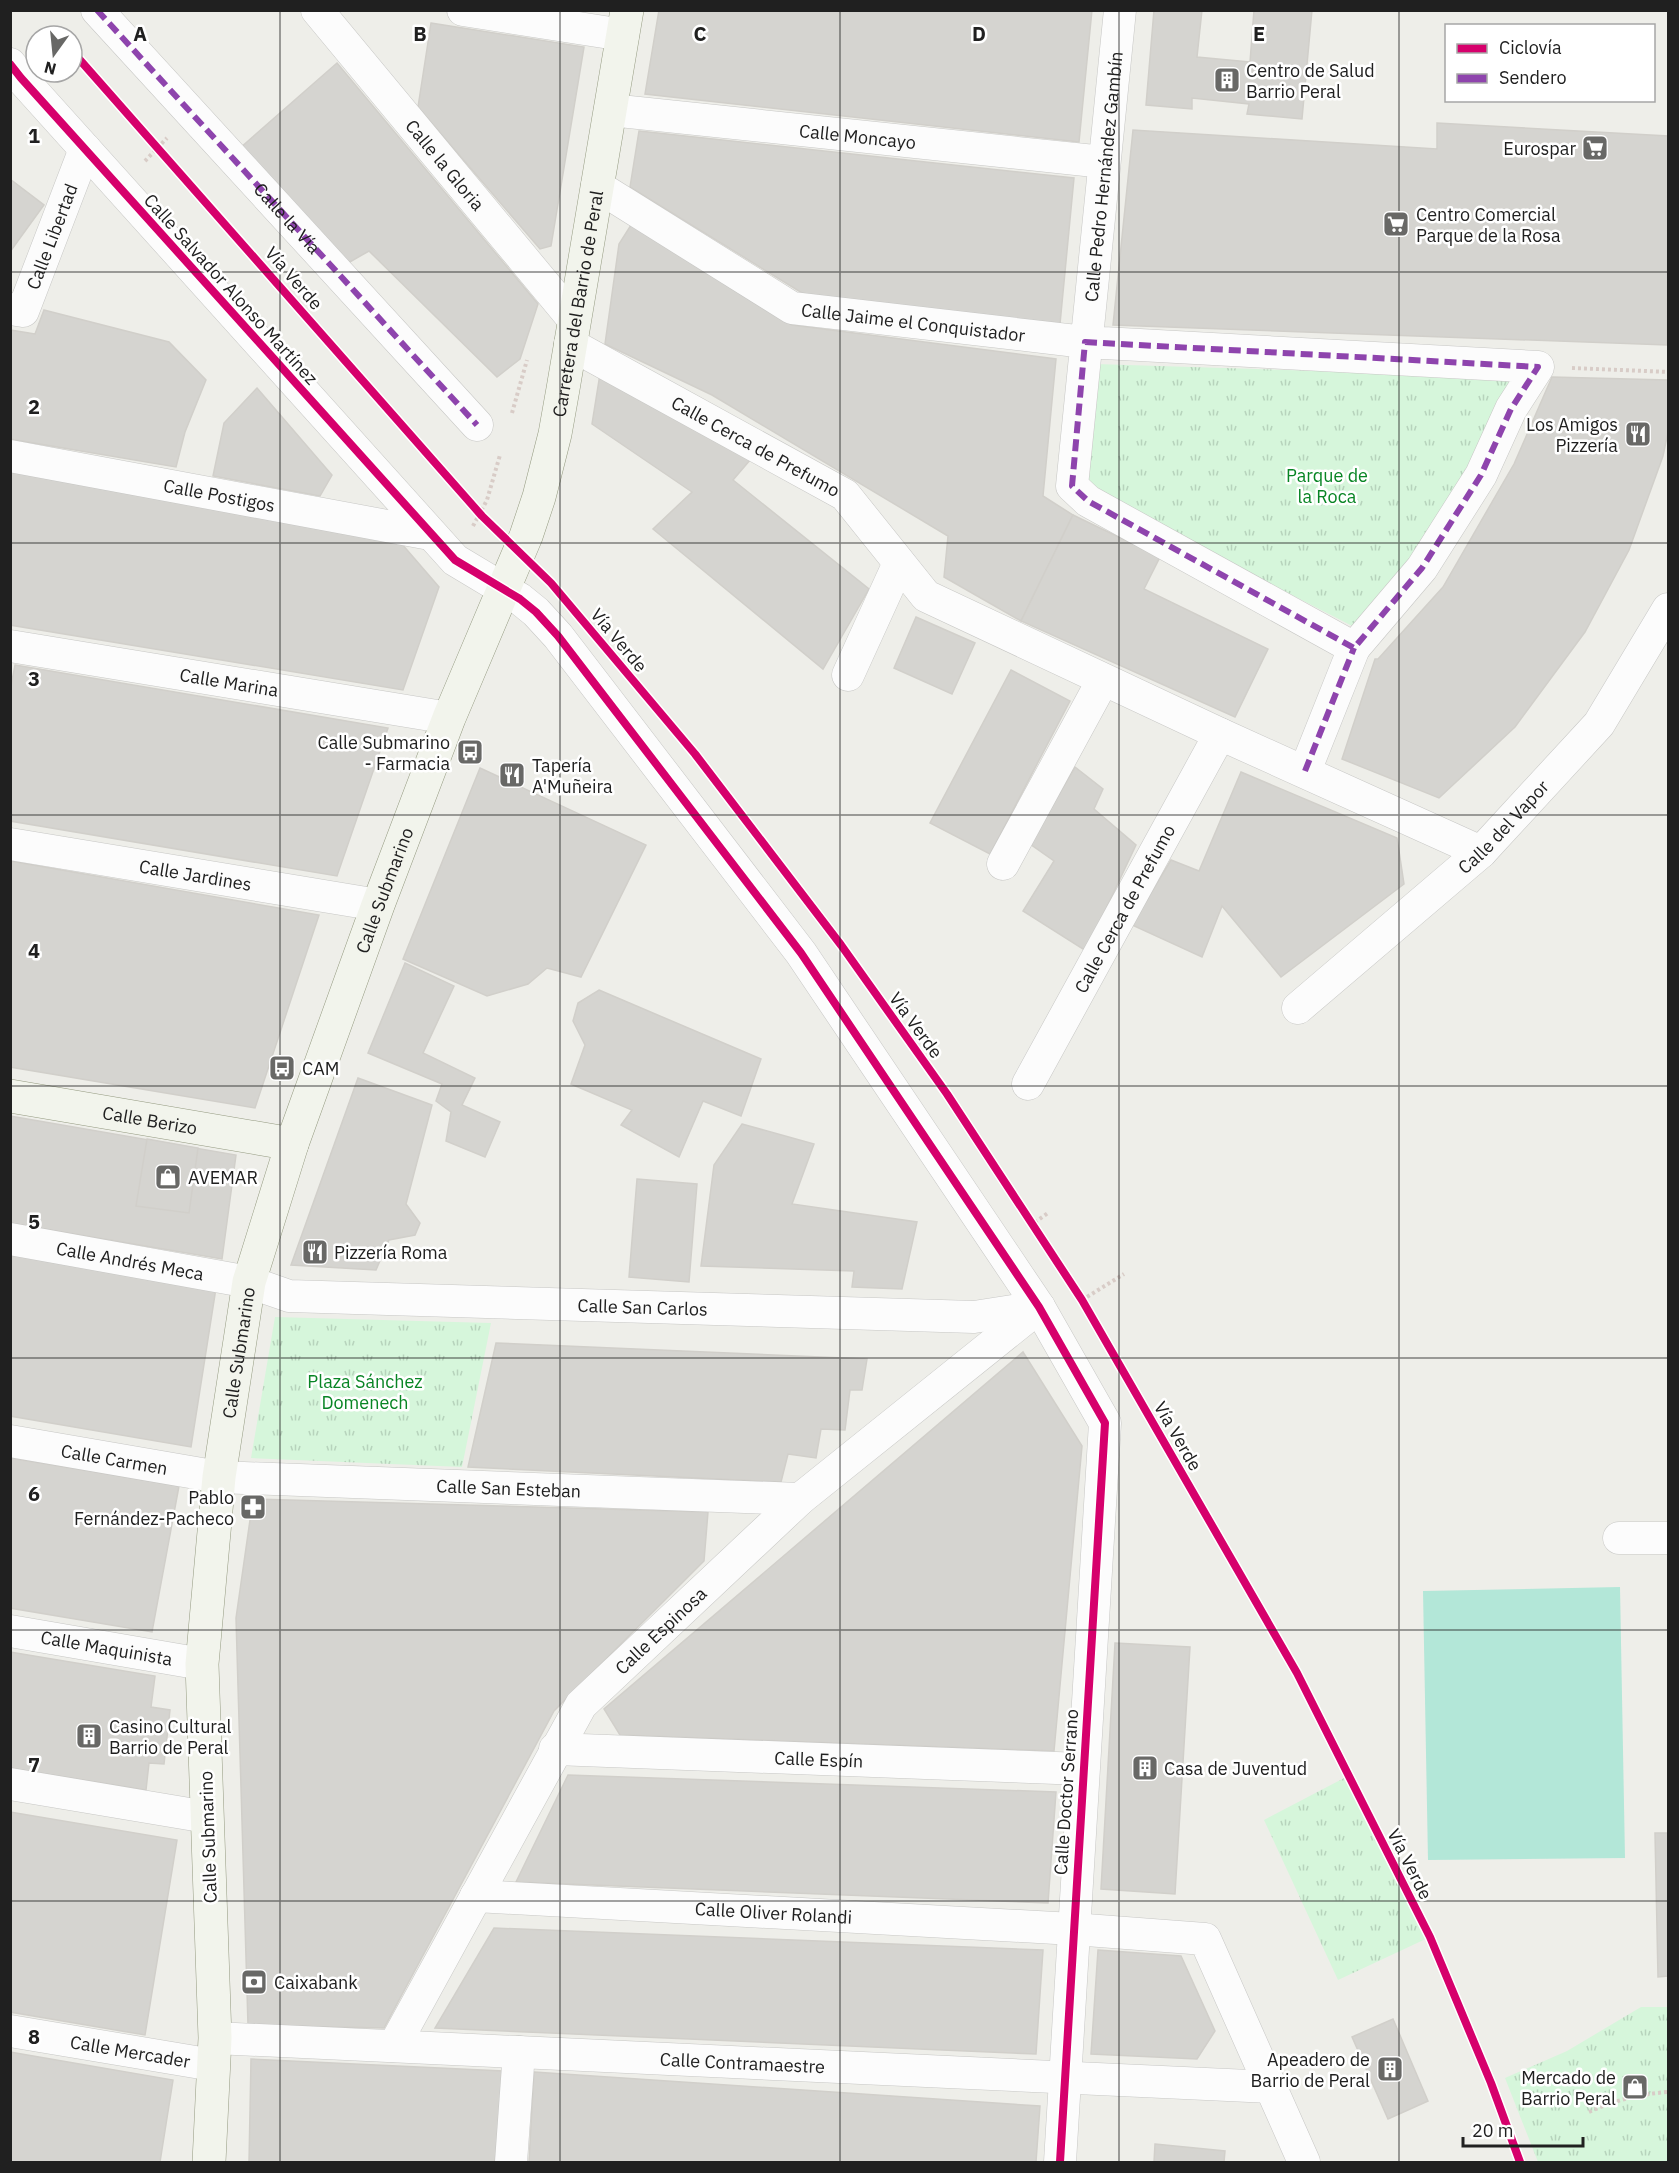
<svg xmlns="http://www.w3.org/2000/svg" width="1679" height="2173" font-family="'IBM Plex Sans',sans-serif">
  <defs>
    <pattern id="park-tufts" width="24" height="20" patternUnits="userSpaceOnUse" patternTransform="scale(1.5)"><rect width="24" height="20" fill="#d6f6db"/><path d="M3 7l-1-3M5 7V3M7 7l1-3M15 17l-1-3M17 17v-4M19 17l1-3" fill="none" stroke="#b7d3bc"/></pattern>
  </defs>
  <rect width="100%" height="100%" fill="#eeeee9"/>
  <!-- park -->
  <g fill="url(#park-tufts)">
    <path d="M1095 364 1515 377 1456 498 1360 630 1082 487Z"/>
    <path d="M275 1317 491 1323 462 1467 251 1458Z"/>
    <path d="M1348 1776 1430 1937 1338 1980 1264 1820Z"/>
    <path d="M1641 2007H1668V2162H1538L1505 2078 1567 2051Z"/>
  </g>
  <!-- pitch -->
  <path fill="#b3e7d8" d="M1620 1587 1625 1858 1428 1860 1423 1591Z"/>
  <!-- building -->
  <g fill="#d5d4d0" stroke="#d1cfca" stroke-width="1.5">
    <path d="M659 10H1092L1079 142 645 94Z"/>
    <path d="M1154 10H1202L1197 57 1250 62 1254 10H1312L1302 119 1247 114 1249 104 1192 98V109L1146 105Z"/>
    <path d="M431 23 584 47 551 246 540 249 418 107Z"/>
    <path d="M337 63 538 304 520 359 497 377 369 251 348 263 239 149Z"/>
    <path d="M1437 123 1668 136 1667 345 1113 325 1133 130 1437 149Z"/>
    <path d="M639 131 1074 178 1060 324 807 296 630 187Z"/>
    <path d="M10 179 44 205 10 252Z"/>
    <path d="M631 225 792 325 1056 359 1043 496 1073 515 1021 621 944 577 948 536 712 395 605 344 619 244Z"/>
    <path d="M44 310 169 342 206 380 185 432 176 467 10 439V330L35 334Z"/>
    <path d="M600 374 751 459 733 480 869 589 823 669 653 529 692 492 592 424Z"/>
    <path d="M1552 377 1668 380V432L1663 456 1629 550 1585 632 1515 727 1439 798 1342 759 1375 659H1378L1443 587 1514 464Z"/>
    <path d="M257 388 332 475 320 496 213 476 224 423Z"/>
    <path d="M10 471 401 543 439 587 403 690 10 625Z"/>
    <path d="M1073 515 1160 557 1144 589 1268 649 1235 717 1021 621Z"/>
    <path d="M916 617 975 643 952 694 894 668Z"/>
    <path d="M15 665 388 728 337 876 10 821V691Z"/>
    <path d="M1011 670 1070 701 990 854 930 823Z"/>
    <path d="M1075 767 1103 789 1094 809 1136 845 1086 951 1023 911 1054 861 1030 844Z"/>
    <path d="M480 768 646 845 581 977 547 968 528 984 487 996 403 959Z"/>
    <path d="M1241 772 1397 838 1404 884 1281 977 1222 906 1202 957 1132 925 1171 860 1199 871Z"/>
    <path d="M10 861 319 915 255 1108 10 1067Z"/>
    <path d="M405 963 454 986 423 1053 475 1078 462 1105 500 1122 485 1157 446 1141 451 1112 436 1101 442 1084 368 1053Z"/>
    <path d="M599 990 761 1059 741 1116 703 1101 679 1157 621 1125 632 1110 571 1084 585 1045 573 1021 578 1003Z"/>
    <path d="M358 1078 432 1105 406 1204 420 1223 415 1235 389 1240 376 1270 291 1265Z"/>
    <path d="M10 1116 236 1155 222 1259 10 1223Z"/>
    <path d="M742 1124 814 1144 792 1204 917 1222 902 1289 852 1287 854 1271 701 1266 714 1165Z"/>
    <path d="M147 1139 198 1148 189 1213 136 1206Z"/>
    <path d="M637 1179 697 1184 689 1282 629 1277Z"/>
    <path d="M10 1253 216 1288 191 1447 10 1416Z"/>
    <path d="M496 1343 867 1359 862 1390H850L845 1430 821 1429 816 1458 788 1454 781 1482 468 1467Z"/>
    <path d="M1023 1352 1082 1446 1054 1751 620 1735 604 1709Z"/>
    <path d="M10 1458 179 1486 152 1632 10 1608Z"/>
    <path d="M253 1499 708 1512 704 1561 554 1711 384 2028 248 2025 236 1618Z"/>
    <path d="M1115 1643 1190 1647 1175 1894 1101 1889Z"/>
    <path d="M10 1652 155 1676 151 1707 170 1710 164 1764 149 1763 146 1790 10 1768Z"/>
    <path d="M568 1775 1056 1792 1048 1903 516 1882Z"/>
    <path d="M10 1812 177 1840 145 2035 10 2012Z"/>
    <path d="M1655 1833H1668V1976L1658 1977Z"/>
    <path d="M494 1928 1043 1950 1036 2054 435 2028Z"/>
    <path d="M1098 1950 1181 1956 1215 2031 1197 2059 1091 2054Z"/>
    <path d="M1393 2019 1428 2101 1388 2119 1352 2037Z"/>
    <path d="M10 2052 173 2080 160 2162H10Z"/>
    <path d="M251 2059 503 2071 495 2162H249Z"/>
    <path d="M534 2072 1040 2106 1036 2162H529Z"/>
    <path d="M1155 2144 1225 2151 1224 2162H1135H1154Z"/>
  </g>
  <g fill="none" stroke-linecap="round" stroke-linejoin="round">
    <defs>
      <g id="street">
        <path id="s1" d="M97 10 477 425"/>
        <path id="s2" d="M317 10 574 320"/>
        <path d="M463 10 623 35"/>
        <path d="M10 64 21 78 455 560 520 599 536 612 558 636 801 953 1039 1307 1105 1423 1060 2162"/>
        <path id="s3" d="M610 110 1104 162"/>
        <path id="s4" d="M597 186 792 308 1085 342 1538 367 1511 409 1481 475 1422 568 1354 648 1088 501 1072 486 1120 10"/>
        <path id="s5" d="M10 309 23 311 85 149"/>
        <path id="s6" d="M570 344 845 495 926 596 1220 734 1481 852"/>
        <path id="s7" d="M10 456 430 534"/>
        <path id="s8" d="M10 646 449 718"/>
        <path d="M848 675 899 563"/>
        <path d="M1305 771 1354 648"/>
        <path id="s9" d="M10 844 378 905"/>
        <path d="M1003 864 1103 680"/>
        <path id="s10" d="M1298 1008 1481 852 1599 724 1668 609"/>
        <path id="s11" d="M1028 1084 1220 734"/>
        <path id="s12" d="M10 1239 249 1282 289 1296 974 1317 1039 1307"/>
        <path id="s13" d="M10 1441 219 1477 800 1499"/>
        <path d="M1619 1538H1668"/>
        <path id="s14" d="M10 1631 202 1664"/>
        <path id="s15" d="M555 1749 1083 1769"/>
        <path d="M10 1784 207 1817"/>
        <path id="s16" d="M476 1896 1073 1929 1205 1939 1304 2162"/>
        <path id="s17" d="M10 2031 213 2065"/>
        <path id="s18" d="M215 2038 1271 2087"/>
        <path id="s19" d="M394 2046 581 1705 800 1499 1038 1308"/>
        <path d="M511 2162 519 2052"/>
      </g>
      <g id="secondary">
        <path id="s20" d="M10 1096 292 1144"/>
        <path id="s21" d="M209 2162 215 2038 202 1664 219 1477 249 1282 292 1144 378 905 449 718 526 536 539 497 555 434 563 389 627 10"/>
      </g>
    </defs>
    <!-- street casing -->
    <use href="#street" stroke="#c7c7c5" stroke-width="33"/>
    <!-- secondary casing -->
    <use href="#secondary" stroke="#949a80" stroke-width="34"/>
    <!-- path -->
    <g stroke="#d8ccc7" stroke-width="4" stroke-dasharray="3 3" stroke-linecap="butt">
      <path d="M145 161 167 138"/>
      <path d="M1572 368 1668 372"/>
      <path d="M512 413 527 360"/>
      <path d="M473 526 487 500 500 455"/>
      <path d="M1030 1226 1048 1213"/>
      <path d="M1082 1300 1124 1274"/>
      <path d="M1589 2112C1615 2100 1640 2094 1668 2092"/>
    </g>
    <!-- street -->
    <use href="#street" stroke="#fcfcfc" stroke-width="32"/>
    <!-- secondary -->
    <use href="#secondary" stroke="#f2f4ec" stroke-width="33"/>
    <!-- quiet -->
    <g stroke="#8e44ad" stroke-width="6" stroke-dasharray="12 6" stroke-linecap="butt">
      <path d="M97 10 477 425"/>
      <path d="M1085 342 1538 367 1511 409 1481 475 1422 568 1354 648 1088 501 1072 486Z"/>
      <path d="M1305 771 1354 648"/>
    </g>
    <defs>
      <g id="cycleway">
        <path d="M72 51 482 516 551 583 695 754 841 945 947 1094 1082 1300 1297 1673 1430 1937 1491 2083 1520 2162"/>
        <path d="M10 64 21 78 455 560 520 599 536 612 558 636 801 953 1039 1307 1105 1423 1060 2162"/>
      </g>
    </defs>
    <!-- cycleway casing -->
    <use href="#cycleway" stroke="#fff" stroke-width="11"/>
    <!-- cycleway -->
    <use href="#cycleway" stroke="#d6006c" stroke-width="8"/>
  </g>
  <!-- grid -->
  <path fill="none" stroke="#202020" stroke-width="1.5" stroke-opacity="0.55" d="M280 10V2162M560 10V2162M840 10V2162M1119 10V2162M1399 10V2162M10 272H1668M10 543H1668M10 815H1668M10 1086H1668M10 1358H1668M10 1630H1668M10 1901H1668"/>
  <!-- icons -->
  <defs>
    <symbol id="building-square" viewBox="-11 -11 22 22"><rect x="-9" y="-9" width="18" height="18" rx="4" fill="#686866" stroke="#fff"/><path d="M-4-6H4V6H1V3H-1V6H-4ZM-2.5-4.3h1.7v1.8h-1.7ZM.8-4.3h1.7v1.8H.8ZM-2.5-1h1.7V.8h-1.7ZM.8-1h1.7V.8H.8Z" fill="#fff"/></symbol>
    <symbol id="supermarket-square" viewBox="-11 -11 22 22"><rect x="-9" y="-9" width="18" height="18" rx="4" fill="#686866" stroke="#fff"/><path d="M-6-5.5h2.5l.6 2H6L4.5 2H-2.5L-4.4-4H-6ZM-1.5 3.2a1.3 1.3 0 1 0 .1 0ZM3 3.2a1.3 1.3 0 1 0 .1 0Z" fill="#fff"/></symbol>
    <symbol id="restaurant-square" viewBox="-11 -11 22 22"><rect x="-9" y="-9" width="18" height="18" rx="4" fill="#686866" stroke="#fff"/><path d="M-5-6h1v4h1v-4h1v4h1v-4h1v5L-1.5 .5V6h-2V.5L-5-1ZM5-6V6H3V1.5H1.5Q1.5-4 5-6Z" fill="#fff"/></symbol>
    <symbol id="bus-square" viewBox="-11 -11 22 22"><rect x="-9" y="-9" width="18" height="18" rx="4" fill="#686866" stroke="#fff"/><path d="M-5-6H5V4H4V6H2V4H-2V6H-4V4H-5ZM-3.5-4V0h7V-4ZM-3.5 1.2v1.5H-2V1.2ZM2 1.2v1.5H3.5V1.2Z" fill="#fff"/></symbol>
    <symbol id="shop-square" viewBox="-11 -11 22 22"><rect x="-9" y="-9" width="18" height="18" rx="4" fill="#686866" stroke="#fff"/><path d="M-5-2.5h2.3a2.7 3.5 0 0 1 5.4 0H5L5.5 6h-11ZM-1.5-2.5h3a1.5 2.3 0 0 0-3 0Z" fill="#fff"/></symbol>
    <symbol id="pharmacy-square" viewBox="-11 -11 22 22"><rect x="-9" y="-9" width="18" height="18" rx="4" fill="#686866" stroke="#fff"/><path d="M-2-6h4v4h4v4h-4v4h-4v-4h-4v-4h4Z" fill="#fff"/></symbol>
    <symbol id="bank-square" viewBox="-11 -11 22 22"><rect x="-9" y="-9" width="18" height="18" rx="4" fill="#686866" stroke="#fff"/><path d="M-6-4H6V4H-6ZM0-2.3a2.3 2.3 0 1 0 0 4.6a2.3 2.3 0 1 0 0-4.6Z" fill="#fff"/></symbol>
  </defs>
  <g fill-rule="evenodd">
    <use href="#building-square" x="1212" y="65" width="30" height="30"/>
    <use href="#supermarket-square" x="1580" y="133" width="30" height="30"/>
    <use href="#supermarket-square" x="1381" y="209" width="30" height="30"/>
    <use href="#restaurant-square" x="1623" y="419" width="30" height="30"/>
    <use href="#bus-square" x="455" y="737" width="30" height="30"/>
    <use href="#restaurant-square" x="497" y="760" width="30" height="30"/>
    <use href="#bus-square" x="267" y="1053" width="30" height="30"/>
    <use href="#shop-square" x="153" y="1162" width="30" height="30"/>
    <use href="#restaurant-square" x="300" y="1237" width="30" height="30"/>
    <use href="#pharmacy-square" x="238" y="1492" width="30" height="30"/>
    <use href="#building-square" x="74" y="1721" width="30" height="30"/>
    <use href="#building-square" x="1130" y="1753" width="30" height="30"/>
    <use href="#bank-square" x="239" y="1967" width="30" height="30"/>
    <use href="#building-square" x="1375" y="2054" width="30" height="30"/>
    <use href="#shop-square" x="1620" y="2072" width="30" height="30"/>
  </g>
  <g text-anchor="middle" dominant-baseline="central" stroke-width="5" stroke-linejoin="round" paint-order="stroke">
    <!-- poi labels -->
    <g font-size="18" fill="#202020" stroke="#fff" text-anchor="start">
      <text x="1246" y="70">Centro de Salud<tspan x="1246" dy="21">Barrio Peral</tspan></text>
      <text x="1576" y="148" text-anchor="end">Eurospar</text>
      <text x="1416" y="214">Centro Comercial<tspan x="1416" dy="21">Parque de la Rosa</tspan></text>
      <text x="1618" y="424" text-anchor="end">Los Amigos<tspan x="1618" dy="21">Pizzería</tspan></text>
      <text x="450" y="742" text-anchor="end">Calle Submarino<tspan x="450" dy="21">- Farmacia</tspan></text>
      <text x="532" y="765">Tapería<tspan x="532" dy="21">A'Muñeira</tspan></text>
      <text x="302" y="1068">CAM</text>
      <text x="188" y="1177">AVEMAR</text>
      <text x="334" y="1252">Pizzería Roma</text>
      <text x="234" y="1497" text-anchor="end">Pablo<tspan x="234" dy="21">Fernández-Pacheco</tspan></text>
      <text x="109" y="1726">Casino Cultural<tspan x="109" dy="21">Barrio de Peral</tspan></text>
      <text x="1164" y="1768">Casa de Juventud</text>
      <text x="274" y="1982">Caixabank</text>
      <text x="1370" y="2059" text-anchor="end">Apeadero de<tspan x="1370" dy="21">Barrio de Peral</tspan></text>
      <text x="1616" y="2077" text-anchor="end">Mercado de<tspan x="1616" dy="21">Barrio Peral</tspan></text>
    </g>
    <!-- street labels -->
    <g font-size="18" fill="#202020" stroke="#fff">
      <text stroke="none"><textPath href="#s3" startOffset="249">Calle Moncayo</textPath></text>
      <text stroke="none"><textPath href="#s2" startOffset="201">Calle la Gloria</textPath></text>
      <text stroke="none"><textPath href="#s4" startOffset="1953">Calle Pedro Hernández Gambín</textPath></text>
      <text stroke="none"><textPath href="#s1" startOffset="282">Calle la Vía</textPath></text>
      <text stroke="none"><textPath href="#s5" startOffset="93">Calle Libertad</textPath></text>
      <text transform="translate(294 278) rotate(49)">Vía Verde</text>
      <text transform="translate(231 289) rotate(48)">Calle Salvador Alonso Martínez</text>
      <text stroke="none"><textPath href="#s21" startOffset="1918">Carretera del Barrio de Peral</textPath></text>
      <text stroke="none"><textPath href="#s4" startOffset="352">Calle Jaime el Conquistador</textPath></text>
      <text stroke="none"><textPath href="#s6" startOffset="212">Calle Cerca de Prefumo</textPath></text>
      <text stroke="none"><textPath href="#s7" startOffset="213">Calle Postigos</textPath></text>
      <text transform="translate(619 640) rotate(50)">Vía Verde</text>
      <text stroke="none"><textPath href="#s8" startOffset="222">Calle Marina</textPath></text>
      <text stroke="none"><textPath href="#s10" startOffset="274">Calle del Vapor</textPath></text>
      <text stroke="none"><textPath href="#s9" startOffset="188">Calle Jardines</textPath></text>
      <text stroke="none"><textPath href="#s21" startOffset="1298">Calle Submarino</textPath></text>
      <text stroke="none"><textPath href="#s11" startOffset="200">Calle Cerca de Prefumo</textPath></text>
      <text transform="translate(916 1025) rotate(54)">Vía Verde</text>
      <text stroke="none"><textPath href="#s20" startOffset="142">Calle Berizo</textPath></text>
      <text stroke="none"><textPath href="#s12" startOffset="122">Calle Andrés Meca</textPath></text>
      <text stroke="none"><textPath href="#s12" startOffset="639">Calle San Carlos</textPath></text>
      <text stroke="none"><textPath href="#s21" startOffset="812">Calle Submarino</textPath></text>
      <text transform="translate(1178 1436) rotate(60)">Vía Verde</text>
      <text stroke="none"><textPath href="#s13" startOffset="106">Calle Carmen</textPath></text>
      <text stroke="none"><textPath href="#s13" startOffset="502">Calle San Esteban</textPath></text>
      <text stroke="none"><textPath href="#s19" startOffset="498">Calle Espinosa</textPath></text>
      <text stroke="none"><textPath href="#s14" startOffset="98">Calle Maquinista</textPath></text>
      <text stroke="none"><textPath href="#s15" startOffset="264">Calle Espín</textPath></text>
      <text transform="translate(1066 1792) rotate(-86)">Calle Doctor Serrano</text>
      <text transform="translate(208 1837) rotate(-92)">Calle Submarino</text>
      <text transform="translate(1410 1864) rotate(63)">Vía Verde</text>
      <text stroke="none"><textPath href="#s16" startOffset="298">Calle Oliver Rolandi</textPath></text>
      <text stroke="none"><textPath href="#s17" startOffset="122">Calle Mercader</textPath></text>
      <text stroke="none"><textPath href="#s18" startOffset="528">Calle Contramaestre</textPath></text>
    </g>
    <!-- park labels -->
    <g font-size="18" fill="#088524" stroke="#fff">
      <text x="1327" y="475">Parque de<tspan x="1327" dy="21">la Roca</tspan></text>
      <text x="365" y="1381">Plaza Sánchez<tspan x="365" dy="21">Domenech</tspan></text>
    </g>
  </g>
  <g font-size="20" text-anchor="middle" font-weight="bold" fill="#202020" stroke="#fff" stroke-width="5" stroke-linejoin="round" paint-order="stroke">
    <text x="140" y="41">A</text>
    <text x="420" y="41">B</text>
    <text x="700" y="41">C</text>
    <text x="979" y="41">D</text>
    <text x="1259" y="41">E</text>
    <text x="34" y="143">1</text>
    <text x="34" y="414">2</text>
    <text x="34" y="686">3</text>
    <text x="34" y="958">4</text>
    <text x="34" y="1229">5</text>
    <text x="34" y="1501">6</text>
    <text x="34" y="1772">7</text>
    <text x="34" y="2044">8</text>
  </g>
  <!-- border -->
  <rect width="1679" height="2173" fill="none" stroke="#202020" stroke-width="24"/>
  <!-- legend -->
  <rect x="1445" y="24" width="210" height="78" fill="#ffffff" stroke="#a6a6a6" stroke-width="1.5"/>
  <rect x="1457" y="44" width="30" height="9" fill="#d6006c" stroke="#a6a6a6" stroke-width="1.5"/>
  <text x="1499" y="54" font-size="18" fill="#202020">Ciclovía</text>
  <rect x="1457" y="74" width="30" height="9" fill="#8e44ad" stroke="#a6a6a6" stroke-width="1.5"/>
  <text x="1499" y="84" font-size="18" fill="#202020">Sendero</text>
  <!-- north arrow -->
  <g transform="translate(54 54) rotate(195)"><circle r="28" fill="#ffffff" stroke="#a6a6a6" stroke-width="1.5"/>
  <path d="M0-4.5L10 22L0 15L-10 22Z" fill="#686866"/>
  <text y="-9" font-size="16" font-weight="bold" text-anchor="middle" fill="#202020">N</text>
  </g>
  <!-- scale -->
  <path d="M1463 2137v9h120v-9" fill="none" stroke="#202020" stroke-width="3"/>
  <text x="1472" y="2137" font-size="18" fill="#202020" stroke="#ffffff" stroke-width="4.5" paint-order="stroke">20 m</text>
</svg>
